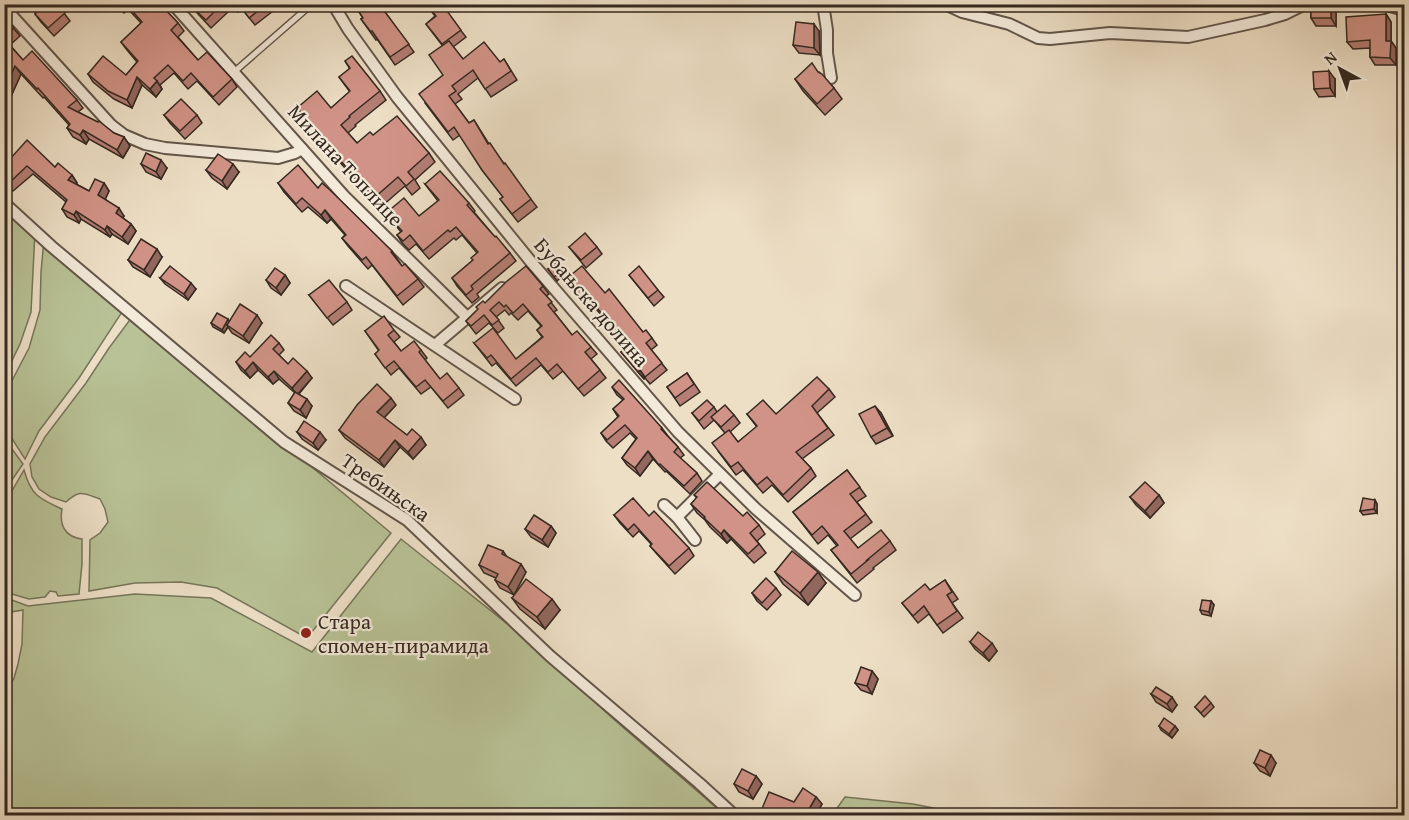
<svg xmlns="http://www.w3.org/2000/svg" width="1409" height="820" font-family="'Gentium Book Plus',serif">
  <rect width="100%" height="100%" fill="#eddfc6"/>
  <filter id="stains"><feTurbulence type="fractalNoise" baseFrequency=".00333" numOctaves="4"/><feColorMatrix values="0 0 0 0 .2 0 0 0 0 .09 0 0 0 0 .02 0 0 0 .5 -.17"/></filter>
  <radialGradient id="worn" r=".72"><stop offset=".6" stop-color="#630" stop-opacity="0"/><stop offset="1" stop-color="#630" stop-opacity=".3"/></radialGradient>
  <!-- green -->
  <g fill="#b8c296" stroke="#76765b" stroke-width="1.5">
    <path d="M5 203 35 231 31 312 20 344 5 375Z"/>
    <path d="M44 239 124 309 79 378 39 431 25 459 11 437 5 434V394L29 348 40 310 41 272Z"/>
    <path d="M132 317 391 533 307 638 217 588 181 582 135 583 89 591 90 540 100 533 108 522 105 509 100 499C83 493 80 489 66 502L51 497 39 489 32 477 30 464 45 437 86 383 109 348Z"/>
    <path d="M5 441 12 449 23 464 5 490Z"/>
    <path d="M24 470C31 496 40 499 62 509 59 525 65 537 82 539V564L79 594 58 596 56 592 50 591 45 597 29 599 5 592V500L9 496Z"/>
    <path d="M401 539 525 638 618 723 725 815H5V696L14 678 18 664 22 644 23 610 5 613 4 597 28 606 135 594 211 598 312 652Z"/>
    <path d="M845 797 913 804 959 813 965 815H832Z"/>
  </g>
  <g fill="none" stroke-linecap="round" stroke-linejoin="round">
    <defs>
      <path id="lane" d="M234 72 312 4"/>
      <g id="street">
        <path d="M173 4 344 196 467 317"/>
        <path d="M333 4 348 29 397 97 532 263 678 432 756 509 855 595"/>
        <path d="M823 4 827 30V53L831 78"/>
        <path d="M945 4 962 12 1009 24 1038 38 1050 39 1110 33 1188 37 1265 20 1285 14 1305 4"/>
        <path d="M1383 4 1404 10"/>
        <path d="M4 7 111 125 124 135 145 144 165 148 278 158 295 153 302 149"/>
        <path d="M4 203 51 246 284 442 407 520 550 656 699 783 735 816"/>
        <path d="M346 286 515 399"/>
        <path d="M435 345 502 288"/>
        <path d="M664 505 677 517 695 540"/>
        <path d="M677 517 720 474"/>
      </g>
    </defs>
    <!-- lane casing -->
    <use href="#lane" stroke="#63564a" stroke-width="8"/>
    <!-- street casing -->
    <use href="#street" stroke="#63564a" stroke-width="14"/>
    <!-- lane -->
    <use href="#lane" stroke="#f3eada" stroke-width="5"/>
    <!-- street -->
    <use href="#street" stroke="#f3eada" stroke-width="10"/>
  </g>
  <!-- wall -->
  <g fill="#b47e74" stroke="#352920" stroke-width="1.5">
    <path d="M28 4H57L70 21 54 36 41 22 35 14 36 13Z"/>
    <path d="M115 4H160L178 23 184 31 178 37 198 60 232 79 237 87 219 105 197 81 188 89 174 73 160 85 162 89 156 97 142 85 132 108 114 99 93 82 88 74 126 75 137 62 127 50 121 42 141 23 128 9 124 13Z"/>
    <path d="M222 4 228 12 211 28 199 15 193 8Z"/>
    <path d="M231 4H282L255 25 242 9 238 12Z"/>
    <path d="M354 4H381L380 5 414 52 395 65 377 39 376 40 361 19 363 18Z"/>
    <path d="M426 4H452L445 10 466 37 453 47 463 59 500 62 504 59 517 80 491 97 478 78 458 94 462 99 455 104 469 123 474 120 489 144 537 207 518 222 500 199 503 197 482 170 460 135 453 140 425 103 443 75 442 45 426 24 435 16Z"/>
    <path d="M1311 4H1336V26H1316L1311 18Z"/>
    <path d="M1386 14 1391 22V41L1396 48V65H1375L1370 57V48L1353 49 1347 42Z"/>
    <path d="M4 17 20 36 10 45 23 60 77 100 83 108 78 112 114 133 124 137 130 146 123 158 89 139 86 144 73 137 67 128 69 125 44 97 43 98 21 74 4 112Z"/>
    <path d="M819 31 820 55 799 53 793 45Z"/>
    <path d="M345 61 380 91 386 100 355 125 356 126 348 133 357 143 373 135 429 153 435 162 415 180 420 188 412 195 405 186 381 207 335 157 329 148 330 147 304 116 297 108H331L350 92 339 77 350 69Z"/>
    <path d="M819 72 834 88 842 99 825 115 803 91 795 79Z"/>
    <path d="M1335 79V96L1319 97 1314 89Z"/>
    <path d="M164 115H197L202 123 185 139 170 123Z"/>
    <path d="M4 151 11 158 55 167 72 175 77 183 76 184 89 191 104 183 109 191 105 199 124 216 123 218 131 224 136 231 128 244 112 234 110 237 81 219 79 223 67 217 62 209 66 202 33 174 13 191 4 182Z"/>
    <path d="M141 164 167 168 161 179 146 172Z"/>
    <path d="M206 170 239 172 227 189 212 178Z"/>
    <path d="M278 183 318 188 392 251 402 266 418 279 424 287 403 305 372 265 368 269 348 246 342 238 345 235 331 219 327 223 308 207 302 212 284 192Z"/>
    <path d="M425 184 469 203 475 211 474 212 495 237 510 253 516 261 477 294 479 297 472 303 457 286 452 278 473 260 477 253 462 235 456 240 454 238 429 259 416 244 409 250 403 244 397 235 401 232 386 213 419 216 438 201Z"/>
    <path d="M569 247H597L602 254 586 268Z"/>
    <path d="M162 257 150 277 133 267 128 260Z"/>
    <path d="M548 269 561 271 564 274 557 281Z"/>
    <path d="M285 275 290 283 281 295 271 288 266 280Z"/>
    <path d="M629 275 658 290 664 297 654 306Z"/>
    <path d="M160 278 196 289 188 300 165 284Z"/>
    <path d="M566 279 605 293 643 332 652 338 657 345 651 350 667 370 650 384 645 378 644 379 621 352 628 346 610 323 609 324 590 302 586 304Z"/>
    <path d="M543 286 549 294 546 296 557 310 554 312 572 335 591 347 597 354 591 359 606 378 584 396 563 371 553 379 541 365 516 386 496 363 492 366 474 343 516 359 542 337 537 330 541 326 528 311 518 320 511 313 509 315 505 310 496 317 504 328 498 333 489 323 476 334 466 321 485 303Z"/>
    <path d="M309 295 347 302 352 310 333 325Z"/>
    <path d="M229 322 262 323 249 343 232 333 228 327 224 333 213 327 211 323Z"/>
    <path d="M394 330 400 337 394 342 401 351 421 350 427 358 425 360 440 379 459 388 464 395 448 408 431 387 421 394 399 368 391 375 375 354 379 351 365 331Z"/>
    <path d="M279 343 284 350 279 355 288 364 312 378 299 394 312 406 306 418 294 411 288 403 295 393 279 379 273 384 258 370 250 378 241 370 236 362 250 357Z"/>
    <path d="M687 373 700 392 680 406 667 387Z"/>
    <path d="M612 387 662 428 668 436 678 447 684 455 680 458 697 473 702 481 690 494 666 471 665 472 653 459 640 476 627 465 622 458 636 439 630 433 613 448 606 441 601 433 618 417 613 409 623 400 617 395Z"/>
    <path d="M829 389 835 397 817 413 834 435 802 459 811 468 816 476 788 502 772 485 763 493 743 470 736 475 718 451 725 433 714 420 704 429 692 413 714 407 717 412 734 415 740 423 730 432 738 442 757 427 747 414H776Z"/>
    <path d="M396 405 384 418 407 435 426 445 413 459 400 447 384 467 345 438 339 430Z"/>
    <path d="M881 413 893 436 876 444 871 437Z"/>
    <path d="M297 432 326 440 318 450 302 439Z"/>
    <path d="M847 470 866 496 857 502 872 522 850 539 858 548 890 541 896 550 873 568 874 569 857 583 831 550 837 546 828 535 818 544 793 512Z"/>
    <path d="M694 495 743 516 759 525 765 534 757 541 766 553 754 563 731 539 727 543 710 527 705 520 697 513 691 504 697 498Z"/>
    <path d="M1159 495 1164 503 1150 518 1136 505 1130 497Z"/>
    <path d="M1375 500 1377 504V513L1363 515 1360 511Z"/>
    <path d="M614 515 649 516 689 548 694 556 675 574 656 553 650 546 651 544 639 531 633 537 620 523Z"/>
    <path d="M551 526 556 533 548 547 531 537 525 529Z"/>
    <path d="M503 551 507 557 526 572 514 595 500 588 495 580 496 578 484 573 479 565Z"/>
    <path d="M775 572 826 583 808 605 783 584Z"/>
    <path d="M945 580 958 599 952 603 963 618 943 633 929 614 918 623 902 603 930 590Z"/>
    <path d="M776 588 781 595 767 610 757 601 752 593Z"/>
    <path d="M512 598 560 610 545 629 520 609Z"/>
    <path d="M1211 601 1214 605 1211 616 1202 614 1200 610Z"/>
    <path d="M970 642 997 651 989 661 975 649Z"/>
    <path d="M872 671 878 679 872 694 861 690 855 683Z"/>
    <path d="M1151 694 1177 705 1172 712 1156 702Z"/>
    <path d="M1211 703 1214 707 1204 717 1195 707Z"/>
    <path d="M1159 726H1175L1178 730 1172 738 1161 730Z"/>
    <path d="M1254 763H1276L1270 776 1260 771Z"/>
    <path d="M756 776 762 784 753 799 739 792 734 784Z"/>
    <path d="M816 797 822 804 816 814 817 816H765L761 811Z"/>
  </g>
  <!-- shaded-wall -->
  <g fill="#92675e" stroke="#352920" stroke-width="1.5">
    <path d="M1331 4H1336V26L1331 18Z"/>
    <path d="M1386 14 1391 22V41L1396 48V65L1390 58 1386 41Z"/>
    <path d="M814 24 819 31 820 55 814 48Z"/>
    <path d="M15 66 21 74 4 112V90Z"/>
    <path d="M1329 71 1335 79V96L1330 88Z"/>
    <path d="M137 77 142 85 132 108 127 100Z"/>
    <path d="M157 81 162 89 156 97 150 89Z"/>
    <path d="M83 130 89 139 86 144 80 135Z"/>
    <path d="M124 137 130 146 123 158 117 150Z"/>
    <path d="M161 160 167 168 161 179 156 172Z"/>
    <path d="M233 164 239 172 227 189 222 181Z"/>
    <path d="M72 175 77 183 73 187 68 180Z"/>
    <path d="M104 183 109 191 104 202 98 195Z"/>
    <path d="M119 208 124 216 121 221 116 213Z"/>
    <path d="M325 210 331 219 327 223 321 215Z"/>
    <path d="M76 211 81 219 79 223 74 215Z"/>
    <path d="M131 224 136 231 128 244 122 237Z"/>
    <path d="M107 226 112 234 110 237 105 230Z"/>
    <path d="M157 249 162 257 150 277 144 270Z"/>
    <path d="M285 275 290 283 281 295 276 288Z"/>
    <path d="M191 283 196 289 188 300 184 294Z"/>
    <path d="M257 315 262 323 249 343 243 336Z"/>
    <path d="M228 319 230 323 227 325 228 327 224 333 222 330Z"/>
    <path d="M253 362 258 370 250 378 245 371Z"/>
    <path d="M640 370 645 378 644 379 638 372Z"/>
    <path d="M274 371 279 379 273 384 268 377Z"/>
    <path d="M307 371 312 378 297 395 292 388Z"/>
    <path d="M391 398 396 405 382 420 377 412Z"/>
    <path d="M307 399 312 406 306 418 300 410Z"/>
    <path d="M875 406 881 413 893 436 887 428Z"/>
    <path d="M320 432 326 440 318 450 313 443Z"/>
    <path d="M421 437 426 445 413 459 408 452Z"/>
    <path d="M395 440 400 447 384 467 379 460Z"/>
    <path d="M648 451 653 459 640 476 635 468Z"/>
    <path d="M1159 495 1164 503 1150 518 1145 511Z"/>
    <path d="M1375 500 1377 504V513L1374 509Z"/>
    <path d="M551 526 556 533 548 547 542 540Z"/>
    <path d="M724 530 731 539 727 543 721 534Z"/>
    <path d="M521 564 526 572 514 595 508 587Z"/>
    <path d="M818 572 826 583 808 605 800 593Z"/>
    <path d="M552 599 560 610 545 629 537 617Z"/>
    <path d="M1211 601 1214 605 1211 616 1209 612Z"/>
    <path d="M992 643 997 651 989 661 983 653Z"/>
    <path d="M872 671 878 679 872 694 867 686Z"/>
    <path d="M1172 697 1177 705 1172 712 1167 704Z"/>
    <path d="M1175 726 1178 730 1172 738 1169 734Z"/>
    <path d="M1271 755 1276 763 1270 776 1265 768Z"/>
    <path d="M756 776 762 784 753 799 748 791Z"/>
    <path d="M816 797 822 804 816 814 817 816H813L809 809Z"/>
  </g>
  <!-- building -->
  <g fill="#d19387" stroke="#352920" stroke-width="1.5">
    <path d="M30 4H57L65 13 48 28 35 14 37 12Z"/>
    <path d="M126 4H160L178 23 171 30 198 60 207 52 232 79 213 97 191 73 183 81 168 65 154 78 157 81 150 89 137 77 127 100 108 91 88 74 103 56 126 75 138 61 121 42 142 22Z"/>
    <path d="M196 4H222L206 20 193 8Z"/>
    <path d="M239 4H267L249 18Z"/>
    <path d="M354 4H379L409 44 390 57 372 31 371 32 361 19 363 18Z"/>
    <path d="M427 4H442L461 30 442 44 426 24 436 16Z"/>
    <rect x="1311" y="4" width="20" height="14"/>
    <path d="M1386 14V41H1391L1390 58 1370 57V40L1347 42 1346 17Z"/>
    <path d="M4 17 14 28 4 36Z"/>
    <path d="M796 22 814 24V48L793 45Z"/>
    <path d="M4 39 23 60 32 51 77 100 68 107 98 122 99 121 114 133 124 137 117 150 83 130 80 135 67 128 70 124 38 88 37 89 15 66 4 90Z"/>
    <path d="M449 41 463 59 484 42 500 62 504 59 511 71 485 89 473 70 452 86 456 91 449 96 469 123 474 120 488 144 490 143 504 164 505 163 531 199 512 214 500 199 503 197 482 170 454 127 448 132 419 94 443 75 429 55Z"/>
    <path d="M352 56 380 91 349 116 350 117 341 125 357 143 370 132 373 135 397 116 429 153 408 172 414 179 406 186 398 177 374 198 329 148 331 146 297 108 317 91 331 108 350 91 339 77 350 68 345 61Z"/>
    <path d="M812 63 818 72 822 74 834 88 817 104 795 79Z"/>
    <path d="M1329 71 1330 88 1314 89 1313 72Z"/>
    <path d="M181 99 197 115 180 131 164 115Z"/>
    <path d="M27 140 55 167 58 163 72 175 68 180 89 191 95 179 104 183 98 195 119 208 116 213 131 224 122 237 107 226 105 230 76 211 74 215 62 209 67 200 27 166 8 184 4 180V151L11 158Z"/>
    <path d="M146 153 161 160 156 172 141 164Z"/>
    <path d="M218 154 233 164 222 181 206 170Z"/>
    <path d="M298 165 318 188 322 183 330 190 392 251 391 252 402 266 405 264 418 279 397 296 366 257 362 260 342 238 346 235 325 210 321 215 302 198 296 204 278 183Z"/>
    <path d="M440 171 469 203 467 205 495 237 496 236 510 253 471 286 473 289 466 295 452 278 473 260 471 258 478 252 456 227 450 232 448 230 423 251 410 235 403 241 397 235 402 231 386 213 404 198 419 216 439 200 425 184Z"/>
    <path d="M585 233 597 247 581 260 569 247Z"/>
    <path d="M141 239 157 249 144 270 128 260Z"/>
    <path d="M555 263 561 271 554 277 548 269Z"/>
    <path d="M170 266 191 283 184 294 160 278Z"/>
    <path d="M526 266 543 286 540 289 552 302 548 305 572 335 577 331 591 347 585 352 600 370 578 389 557 364 548 372 536 358 511 379 491 355 487 358 474 343 493 328 516 359 543 337 537 330 542 326 523 304 513 313 506 305 504 307 499 302 490 310 499 320 492 325 484 315 471 326 466 321 478 309 476 307 483 301 485 303 506 282Z"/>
    <path d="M582 266 605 293 609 289 643 332 646 330 652 338 646 343 662 363 645 377 640 370 638 372 621 352 629 345 605 315 604 316 585 294 581 297 566 279Z"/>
    <path d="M639 266 658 290 648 298 629 275Z"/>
    <path d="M275 268 285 275 276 288 266 280Z"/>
    <path d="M329 280 347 302 327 318 309 295Z"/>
    <path d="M240 304 257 315 243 336 227 325Z"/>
    <path d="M217 313 228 319 222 330 211 323Z"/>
    <path d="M384 316 394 330 388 335 401 351 414 341 421 350 419 352 440 379 447 373 459 388 443 401 425 380 416 387 394 361 385 368 375 354 379 350 365 331Z"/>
    <path d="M271 335 279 343 273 349 288 364 293 358 307 371 292 388 274 371 268 377 253 362 245 371 236 362 245 352 250 357Z"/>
    <path d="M687 373 694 384 675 398 667 387Z"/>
    <path d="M817 377 829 389 812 406 828 428 796 452 811 468 783 495 767 477 757 485 738 462 731 467 712 443 729 430 738 442 757 426 747 414 763 400 776 414Z"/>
    <path d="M619 380 662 428 661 429 678 447 674 452 697 473 684 486 660 464 659 465 648 451 635 468 622 458 637 438 625 425 607 440 601 433 619 416 613 409 624 399 612 387Z"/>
    <path d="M377 384 391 398 377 412 407 435 412 429 421 437 408 452 395 440 379 460 339 430 357 405Z"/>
    <path d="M295 392 307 399 300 410 288 403Z"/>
    <path d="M707 400 714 407 699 421 692 413Z"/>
    <path d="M725 405 734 415 721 427 711 417Z"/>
    <path d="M875 406 887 428 871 437 859 414Z"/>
    <path d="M304 421 320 432 313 443 297 432Z"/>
    <path d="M847 470 860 487 850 494 866 514 844 531 858 548 881 530 890 541 867 560H868L851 574 831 550 838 545 822 526 812 535 793 512Z"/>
    <path d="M707 482 743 516 747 512 759 525 750 533 759 544 748 554 724 530 721 534 704 518 705 517 691 504 697 497 694 495Z"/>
    <path d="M1145 482 1159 495 1145 511 1130 497Z"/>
    <path d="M633 498 649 516 654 511 689 548 669 566 650 546 652 544 634 524 628 530 614 515Z"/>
    <path d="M1363 498 1375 500 1374 509 1360 511Z"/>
    <path d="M534 515 551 526 542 540 525 529Z"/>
    <path d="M488 545 503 551 502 554 521 564 508 587 495 580 498 574 479 565Z"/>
    <path d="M792 551 818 572 800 593 775 572Z"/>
    <path d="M766 578 776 588 762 603 752 593Z"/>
    <path d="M526 579 552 599 537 617 512 598Z"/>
    <path d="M945 580 952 592 947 595 957 611 937 625 924 606 913 616 902 603 925 584 930 590Z"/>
    <path d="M1202 600 1211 601 1209 612 1200 610Z"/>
    <path d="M978 632 992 643 983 653 970 642Z"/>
    <path d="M861 667 872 671 867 686 855 683Z"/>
    <path d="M1156 687 1172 697 1167 704 1151 694Z"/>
    <path d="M1205 696 1211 703 1201 713 1195 707Z"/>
    <path d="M1164 718 1175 726 1169 734 1159 726Z"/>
    <path d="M1260 750 1271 755 1265 768 1254 763Z"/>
    <path d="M742 769 756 776 748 791 734 784Z"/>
    <path d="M803 788 816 797 809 809 815 813 814 816H773L761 811 769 792 794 802Z"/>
  </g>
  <!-- markers -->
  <circle fill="#8f2418" stroke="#f3eada" stroke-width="2" cx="306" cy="633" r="6"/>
  <g text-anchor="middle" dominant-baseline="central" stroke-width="4.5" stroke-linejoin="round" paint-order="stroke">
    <!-- street labels -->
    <g font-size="21" fill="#352920" stroke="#f3eada">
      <text transform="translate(346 165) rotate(47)">Милана Топлице</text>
      <text transform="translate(592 302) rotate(49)">Бубањска долина</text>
      <text transform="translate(386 487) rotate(35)">Требињска</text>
    </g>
    <!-- poi labels -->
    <g font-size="21" fill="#352920" stroke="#f3eada" text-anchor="start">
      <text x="318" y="621">Стара<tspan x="318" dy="24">спомен-пирамида</tspan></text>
    </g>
  </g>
  <!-- margin -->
  <rect width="1409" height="820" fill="none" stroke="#eddfc6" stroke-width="24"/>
  <rect x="6" y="6" width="1397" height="808" fill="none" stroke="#352920" stroke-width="3"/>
  <rect x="12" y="12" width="1385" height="796" fill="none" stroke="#352920" stroke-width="1.5"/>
  <!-- north arrow -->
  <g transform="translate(1340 69) rotate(319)" stroke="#f3eada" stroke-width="4.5" paint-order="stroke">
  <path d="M0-4.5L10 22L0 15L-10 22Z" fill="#352920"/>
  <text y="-9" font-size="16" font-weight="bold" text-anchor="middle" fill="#352920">N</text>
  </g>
  <rect width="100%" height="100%" filter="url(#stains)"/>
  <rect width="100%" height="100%" fill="url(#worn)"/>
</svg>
